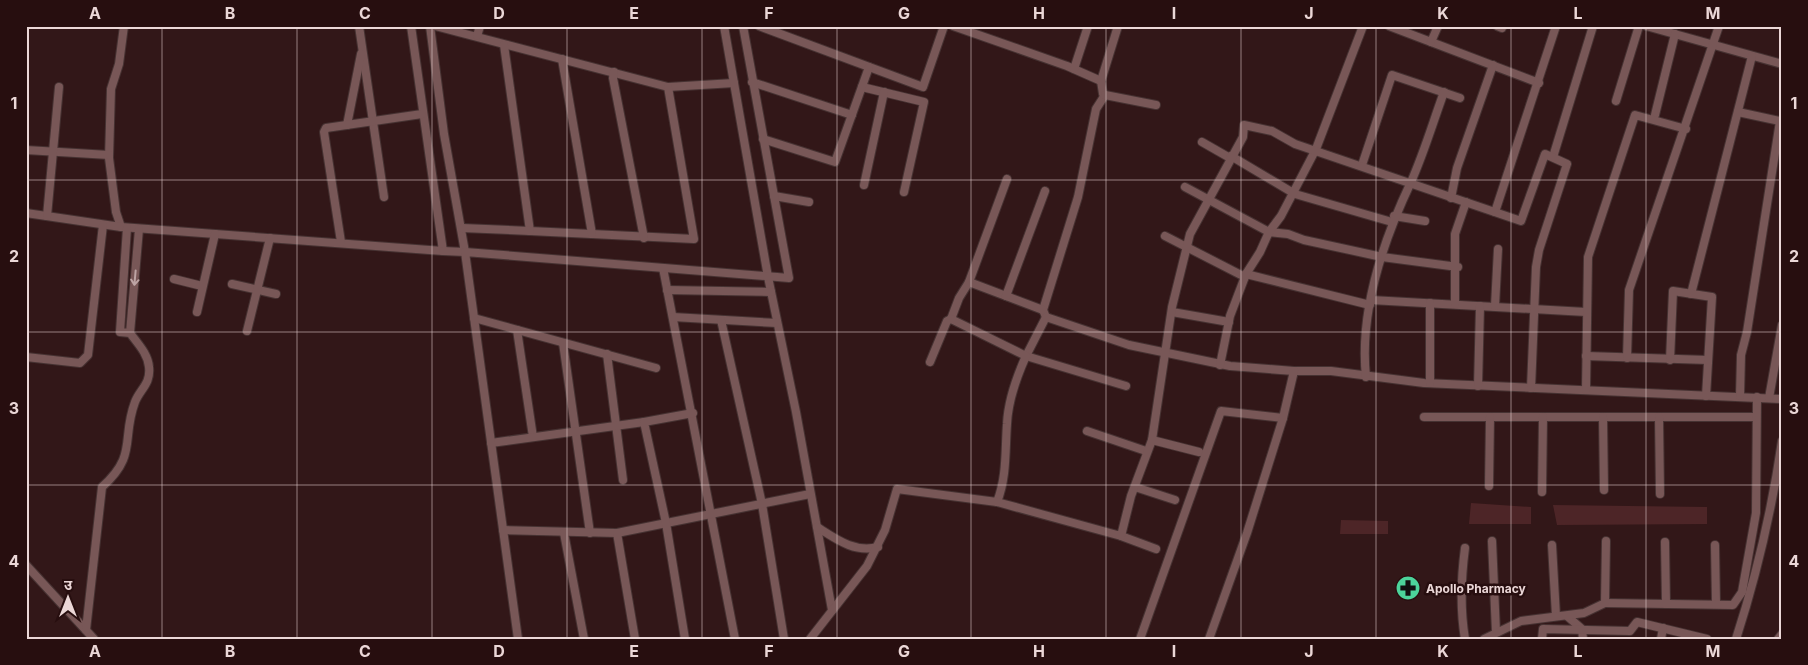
<svg xmlns="http://www.w3.org/2000/svg" width="1808" height="665" font-family="Inter,'Noto Sans Devanagari',sans-serif">
  <rect width="100%" height="100%" fill="#321718"/>
  <!-- green -->
  <g fill="#4d2527">
    <path d="M1471 503 1531 507V524H1469Z"/>
    <path d="M1553 505 1707 507V524L1557 525Z"/>
    <path d="M1341 520 1388 521V534H1340Z"/>
  </g>
  <g fill="none" stroke-linecap="round" stroke-linejoin="round">
    <defs>
      <g id="minor">
        <path d="M124 26 119 64 111 89 109 158 116 212 121 227 443 251 411 26"/>
        <path d="M359 26 384 197"/>
        <path d="M430 26 444 134 465 252 443 251"/>
        <path d="M435 26 668 87 734 83"/>
        <path d="M724 26 768 277 796 412 832 610"/>
        <path d="M759 26 923 87 944 26"/>
        <path d="M953 26 1067 66 1101 81"/>
        <path d="M1389 26 1539 83"/>
        <path d="M1497 26 1502 28"/>
        <path d="M1646 26 1782 64"/>
        <path d="M477 36 480 26"/>
        <path d="M1431 42 1438 26"/>
        <path d="M504 45 530 231 694 239 668 87"/>
        <path d="M562 59 592 234"/>
        <path d="M1074 69 1088 26"/>
        <path d="M614 72 613 78 644 238"/>
        <path d="M752 82 852 115"/>
        <path d="M862 87 924 102 904 192"/>
        <path d="M1105 95 1096 109 1078 197 1043 310 1046 317 1129 345 1230 366 1294 371H1331L1424 383 1782 399"/>
        <path d="M1105 95 1103 94 1101 81 1118 26"/>
        <path d="M1105 95 1156 105"/>
        <path d="M1616 101 1639 26"/>
        <path d="M1738 112 1780 121 1747 332 1741 355 1740 396"/>
        <path d="M1655 115 1675 34"/>
        <path d="M347 125 361 54"/>
        <path d="M763 139 835 162 869 67"/>
        <path d="M1202 142 1230 158"/>
        <path d="M26 150 109 155"/>
        <path d="M1231 156 1295 194 1392 222"/>
        <path d="M1553 157 1593 26"/>
        <path d="M1362 165 1392 75 1460 98"/>
        <path d="M864 185 884 92"/>
        <path d="M1185 187 1269 232 1288 234 1304 240 1382 257 1458 267"/>
        <path d="M774 196 809 202"/>
        <path d="M1451 198 1457 168 1493 65"/>
        <path d="M1495 212 1556 26"/>
        <path d="M26 213 121 227"/>
        <path d="M47 216 59 87"/>
        <path d="M1394 216 1425 221"/>
        <path d="M462 228 530 231"/>
        <path d="M1165 236 1245 277"/>
        <path d="M341 242 324 132 326 128 422 114"/>
        <path d="M663 268 735 639"/>
        <path d="M1246 274 1370 305"/>
        <path d="M174 279 202 286"/>
        <path d="M969 282 1043 310"/>
        <path d="M232 284 276 294"/>
        <path d="M667 290 771 292"/>
        <path d="M1691 294 1752 56"/>
        <path d="M1006 296 1045 191"/>
        <path d="M1371 300 1586 312"/>
        <path d="M1455 304V234L1466 202"/>
        <path d="M1495 306 1498 249"/>
        <path d="M197 312 215 234"/>
        <path d="M1172 312 1229 322"/>
        <path d="M673 317 777 323"/>
        <path d="M1046 317 1026 356 1126 386"/>
        <path d="M474 318 656 368"/>
        <path d="M951 319 959 298 969 282 1007 179"/>
        <path d="M721 320 762 504 784 639"/>
        <path d="M517 330 533 437"/>
        <path d="M247 331 270 238"/>
        <path d="M130 333 139 229"/>
        <path d="M563 343 590 533"/>
        <path d="M607 354 623 480"/>
        <path d="M1586 356 1708 360"/>
        <path d="M26 357 80 363 88 355 103 225"/>
        <path d="M1627 358 1629 290 1719 26"/>
        <path d="M1670 360 1673 291 1712 297 1706 396"/>
        <path d="M930 362 947 321 951 319 1026 356C1017 376 1008 402 1007 424 1005 451 1007 477 997 502"/>
        <path d="M1220 365 1230 316 1246 274 1260 252 1269 232 1281 216 1316 149 1363 26"/>
        <path d="M1366 377C1359 311 1383 241 1411 182 1424 153 1433 122 1444 92"/>
        <path d="M1430 383V303"/>
        <path d="M1478 386 1480 306"/>
        <path d="M1586 390 1588 257 1635 115 1686 129"/>
        <path d="M1769 398 1782 325"/>
        <path d="M1424 417H1756"/>
        <path d="M1603 417 1604 490"/>
        <path d="M1659 417 1660 494"/>
        <path d="M1087 431 1146 451"/>
        <path d="M1152 440 1199 452"/>
        <path d="M491 443 644 422"/>
        <path d="M1489 486 1490 417"/>
        <path d="M1135 487 1175 500"/>
        <path d="M1542 492 1543 417"/>
        <path d="M817 527C836 539 854 553 878 547"/>
        <path d="M503 530 617 533"/>
        <path d="M564 533 584 639"/>
        <path d="M1121 536 1156 549"/>
        <path d="M1492 541 1496 632"/>
        <path d="M1665 542 1666 604"/>
        <path d="M1552 545 1556 616"/>
        <path d="M1715 545 1716 604"/>
        <path d="M26 565 94 639"/>
        <path d="M1605 603 1733 605 1742 592 1756 513 1757 397"/>
        <path d="M1567 616 1582 629 1583 639"/>
        <path d="M86 630 102 487C138 455 121 439 135 402 140 389 151 384 149 367 148 354 138 344 130 333L120 332 127 228"/>
        <path d="M518 639 465 252 789 278 743 26"/>
        <path d="M635 639 617 533 810 494"/>
        <path d="M685 639 666 523 644 422 693 413"/>
        <path d="M810 639 867 566 885 530 897 489 997 502 1121 536 1131 496 1152 440 1172 307 1190 234 1243 137 1244 125 1272 131 1295 144 1521 221 1545 154 1567 164 1539 250 1536 267 1531 388"/>
        <path d="M1140 639 1221 411 1283 418"/>
        <path d="M1209 639 1247 533 1283 418 1294 371"/>
        <path d="M1465 639C1460 609 1461 578 1465 548"/>
        <path d="M1484 639 1521 621 1584 613 1605 603 1606 541"/>
        <path d="M1542 639 1543 629 1630 631 1637 622 1707 639"/>
        <path d="M1661 639 1663 628"/>
        <path d="M1736 639C1757 574 1772 509 1782 441"/>
        <path d="M1778 639 1782 634"/>
      </g>
    </defs>
    <!-- minor casing -->
    <use href="#minor" stroke="#463232" stroke-width="10"/>
    <!-- minor -->
    <use href="#minor" stroke="#785757" stroke-width="8"/>
  </g>
  <!-- one-way arrows -->
  <defs><path id="oneway-shaft" d="M-6 0H5M1.5-3L5.5 0L1.5 3" fill="none" stroke-width="1.6" stroke-linecap="round" stroke-linejoin="round" transform="scale(1.25)"/></defs>
  <use stroke="#bda4a4" href="#oneway-shaft" transform="translate(135 278) rotate(95)"/>
  <!-- grid -->
  <path fill="none" stroke="#ebd7d7" stroke-width="1" stroke-opacity="0.55" d="M162 26V639M297 26V639M432 26V639M567 26V639M702 26V639M837 26V639M971 26V639M1106 26V639M1241 26V639M1376 26V639M1511 26V639M1646 26V639M26 180H1782M26 332H1782M26 485H1782"/>
  <!-- icons -->
  <defs>
    <symbol id="pharmacy-disc" viewBox="-11 -11 22 22"><circle r="9.5" fill="#4cd49b" stroke="#270e0f"/><path d="M-2-6h4v4h4v4h-4v4h-4v-4h-4v-4h4Z" fill="#111"/></symbol>
  </defs>
  <g fill-rule="evenodd">
    <use href="#pharmacy-disc" x="1394" y="574" width="28" height="28"/>
  </g>
  <g text-anchor="middle" dominant-baseline="central" stroke-width="5" stroke-linejoin="round" paint-order="stroke">
    <!-- poi labels -->
    <g font-size="12" font-weight="bold" fill="#ebd7d7" stroke="#270e0f" text-anchor="start">
      <text x="1426" y="588">Apollo Pharmacy</text>
    </g>
  </g>
  <!-- border -->
  <rect width="1808" height="665" fill="none" stroke="#270e0f" stroke-width="55"/>
  <!-- north arrow -->
  <g transform="translate(68 598)" stroke="#270e0f" stroke-width="4" paint-order="stroke">
  <path d="M0-4L9 19L0 12L-9 19Z" fill="#ebd7d7"/>
  <text y="-8" font-size="14" font-weight="bold" text-anchor="middle" fill="#ebd7d7">उ</text>
  </g>
  <rect x="28" y="28" width="1752" height="610" fill="none" stroke="#ebd7d7" stroke-width="2"/>
  <g font-size="16" text-anchor="middle" font-weight="bold" fill="#ebd7d7">
    <text x="95" y="19">A</text>
    <text x="230" y="19">B</text>
    <text x="365" y="19">C</text>
    <text x="499" y="19">D</text>
    <text x="634" y="19">E</text>
    <text x="769" y="19">F</text>
    <text x="904" y="19">G</text>
    <text x="1039" y="19">H</text>
    <text x="1174" y="19">I</text>
    <text x="1309" y="19">J</text>
    <text x="1443" y="19">K</text>
    <text x="1578" y="19">L</text>
    <text x="1713" y="19">M</text>
    <text x="14" y="109">1</text>
    <text x="1794" y="109">1</text>
    <text x="14" y="262">2</text>
    <text x="1794" y="262">2</text>
    <text x="14" y="414">3</text>
    <text x="1794" y="414">3</text>
    <text x="14" y="567">4</text>
    <text x="1794" y="567">4</text>
    <text x="95" y="657">A</text>
    <text x="230" y="657">B</text>
    <text x="365" y="657">C</text>
    <text x="499" y="657">D</text>
    <text x="634" y="657">E</text>
    <text x="769" y="657">F</text>
    <text x="904" y="657">G</text>
    <text x="1039" y="657">H</text>
    <text x="1174" y="657">I</text>
    <text x="1309" y="657">J</text>
    <text x="1443" y="657">K</text>
    <text x="1578" y="657">L</text>
    <text x="1713" y="657">M</text>
  </g>
</svg>
